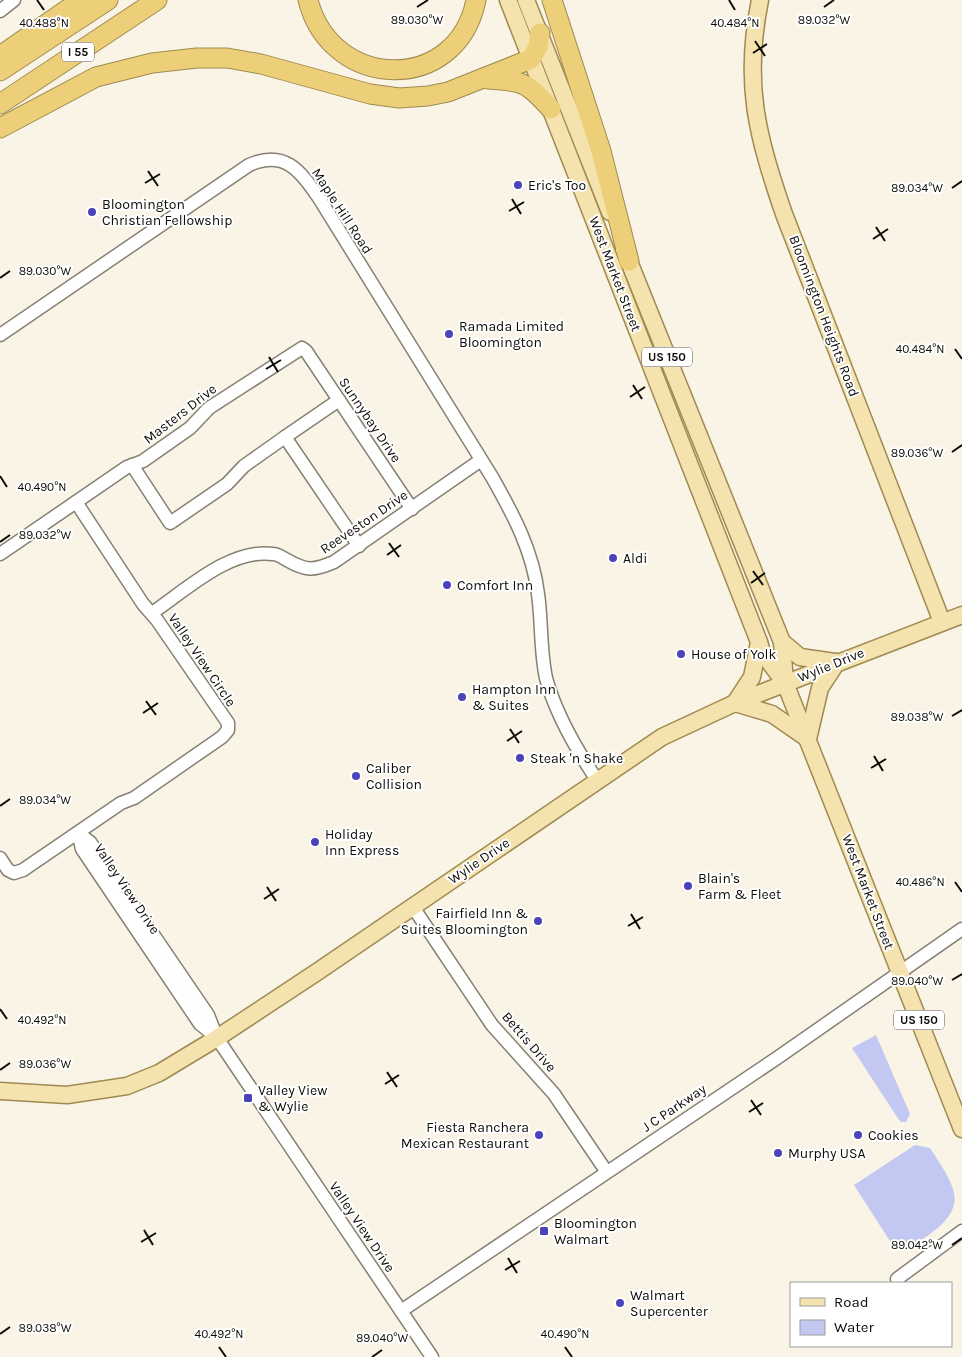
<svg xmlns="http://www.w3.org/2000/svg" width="962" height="1357" font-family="Karla,sans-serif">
  <rect width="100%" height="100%" fill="#f9f4e5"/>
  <!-- water -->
  <g fill="#c3c8f3">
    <path d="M876 1035 910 1114 906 1122H901L897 1117 852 1048Z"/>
    <path d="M915 1145 930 1148C938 1161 951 1178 954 1193 960 1220 923 1238 906 1250L895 1249 854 1185Z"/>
  </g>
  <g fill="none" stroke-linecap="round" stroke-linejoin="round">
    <defs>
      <g id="minor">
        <path d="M0 11 14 0"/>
        <path d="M0 335 249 165C285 149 300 171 319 198L492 477C513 514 533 551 538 594 542 622 540 650 546 678 556 715 576 749 597 780"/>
        <path d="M285 437 339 400"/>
        <path d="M132 465 170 523 227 484 244 466 285 437 359 546"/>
        <path d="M76 502 127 467 143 461 190 428 209 408 302 348 306 351 412 509"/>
        <path d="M0 554 76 502 143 604 157 620 228 723V730L222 737 134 798 121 803 23 870 14 873 8 870 0 858"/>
        <path d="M152 613C186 590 230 548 273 554 278 554 283 558 287 560 306 571 313 571 334 562L481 460"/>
        <path d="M78 833 90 842 208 1015 217 1038 432 1357"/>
        <path d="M78 833 82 849 200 1024 215 1036"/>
        <path d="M413 907 492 1025 554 1094 606 1171"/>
        <path d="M897 1279 962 1231"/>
        <path d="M401 1311 777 1058 962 929"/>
      </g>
      <g id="major">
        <path d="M508 0 759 642 762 652 785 683 962 1129"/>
        <path d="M526 0 610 212"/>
        <path d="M760 0C743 84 757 135 784 214L942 622"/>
        <path d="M624 249 782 642 785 683"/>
        <path d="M782 642 800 657 835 662"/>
        <path d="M735 703 772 714 808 739"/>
        <path d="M735 703 752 677 759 642"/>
        <path d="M808 739 820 688 837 662"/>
        <path d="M0 1091 67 1095 127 1086 159 1073 217 1038 317 972 662 737 735 703 962 615"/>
      </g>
      <g id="highway">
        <path d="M308 0C331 91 457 95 476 0"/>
        <path d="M552 0 601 151 629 261"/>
        <path d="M0 56 81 0"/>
        <path d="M0 71 108 0"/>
        <path d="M488 79C523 81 527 82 551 109"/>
        <path d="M0 104 157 0"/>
        <path d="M0 128 96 77 152 63 197 58H227L261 64 370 94 399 98 428 96 448 92 531 59 538 47 540 33"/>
      </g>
    </defs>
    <!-- minor casing -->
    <use href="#minor" stroke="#868174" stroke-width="15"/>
    <!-- major casing -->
    <use href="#major" stroke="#9f8b51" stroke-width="19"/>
    <!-- highway casing -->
    <use href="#highway" stroke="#9f8b51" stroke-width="21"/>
    <!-- minor -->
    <use href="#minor" stroke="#fff" stroke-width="12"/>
    <!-- major -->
    <use href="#major" stroke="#f4e2af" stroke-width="16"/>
    <!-- highway -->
    <use href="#highway" stroke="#edcf79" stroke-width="19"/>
  </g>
  <!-- ticks -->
  <path fill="none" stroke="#0d0c07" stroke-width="2" d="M37 0 44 10M729 0 735 10M417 7 428 0M824 7 834 0M755 41 765 56M753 53 767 44M148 171 158 186M145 183 160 174M952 188 962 181M512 199 521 214M509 211 524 202M876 227 885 241M873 239 888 229M0 278 10 271M955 349 962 359M269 357 278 372M266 369 281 360M633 385 642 399M630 397 645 387M952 452 962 445M0 476 7 487M0 542 10 535M389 543 399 557M387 555 401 545M753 571 763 585M751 583 765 573M146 701 156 715M143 713 158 703M952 716 962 710M510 729 519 743M507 741 522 731M874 756 883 771M871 768 886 759M0 806 10 799M955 882 962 892M267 887 276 901M264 899 279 889M631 914 640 929M628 926 643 917M952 980 962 974M0 1009 7 1019M0 1070 10 1063M387 1072 397 1087M385 1084 399 1075M751 1100 761 1115M749 1112 763 1103M144 1230 153 1245M141 1242 156 1233M952 1245 962 1238M508 1258 517 1273M505 1270 520 1261M0 1334 10 1327M219 1347 226 1357M565 1347 572 1357M372 1357 382 1350"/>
  <!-- markers -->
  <g fill="#4c42b9" stroke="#fff" stroke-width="2">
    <circle cx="518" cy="185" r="5"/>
    <circle cx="92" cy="212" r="5"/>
    <circle cx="449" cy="334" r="5"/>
    <circle cx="613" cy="558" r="5"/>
    <circle cx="447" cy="585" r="5"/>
    <circle cx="681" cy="654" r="5"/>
    <circle cx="462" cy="697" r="5"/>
    <circle cx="520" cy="758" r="5"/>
    <circle cx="356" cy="776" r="5"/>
    <circle cx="315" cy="842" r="5"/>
    <circle cx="688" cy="886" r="5"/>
    <circle cx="538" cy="921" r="5"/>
    <rect x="243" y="1093" width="10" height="10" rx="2.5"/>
    <circle cx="539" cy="1135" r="5"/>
    <circle cx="858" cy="1135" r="5"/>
    <circle cx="778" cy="1153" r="5"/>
    <rect x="539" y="1226" width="10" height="10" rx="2.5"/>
    <circle cx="620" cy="1303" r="5"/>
  </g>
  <g text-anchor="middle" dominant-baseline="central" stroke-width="4" stroke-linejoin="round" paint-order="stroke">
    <!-- shield labels -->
    <g fill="#fff" stroke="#565551" stroke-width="1">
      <rect x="62" y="42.5" width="32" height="19" rx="4"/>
      <rect x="642" y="347.5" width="50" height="19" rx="4"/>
      <rect x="894" y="1010.5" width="50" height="19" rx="4"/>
    </g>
    <g font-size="12" font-weight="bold" fill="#0d0c07">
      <text x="78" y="52">I 55</text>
      <text x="667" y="357">US 150</text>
      <text x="919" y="1020">US 150</text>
    </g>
    <!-- poi labels -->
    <g font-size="14" fill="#0d0c07" stroke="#fff" text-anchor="start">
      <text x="528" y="185">Eric's Too</text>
      <text x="102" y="204">Bloomington<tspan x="102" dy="16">Christian Fellowship</tspan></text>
      <text x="459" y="326">Ramada Limited<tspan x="459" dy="16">Bloomington</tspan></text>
      <text x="623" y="558">Aldi</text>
      <text x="457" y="585">Comfort Inn</text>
      <text x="691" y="654">House of Yolk</text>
      <text x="472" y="689">Hampton Inn<tspan x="472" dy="16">&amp; Suites</tspan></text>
      <text x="530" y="758">Steak 'n Shake</text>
      <text x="366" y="768">Caliber<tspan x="366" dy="16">Collision</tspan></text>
      <text x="325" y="834">Holiday<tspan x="325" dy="16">Inn Express</tspan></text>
      <text x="698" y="878">Blain's<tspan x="698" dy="16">Farm &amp; Fleet</tspan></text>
      <text x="528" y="913" text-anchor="end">Fairfield Inn &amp;<tspan x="528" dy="16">Suites Bloomington</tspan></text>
      <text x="258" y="1090">Valley View<tspan x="258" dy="16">&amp; Wylie</tspan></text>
      <text x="529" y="1127" text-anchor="end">Fiesta Ranchera<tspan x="529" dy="16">Mexican Restaurant</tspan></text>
      <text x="868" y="1135">Cookies</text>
      <text x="788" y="1153">Murphy USA</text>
      <text x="554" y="1223">Bloomington<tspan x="554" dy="16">Walmart</tspan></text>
      <text x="630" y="1295">Walmart<tspan x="630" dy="16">Supercenter</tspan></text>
    </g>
    <!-- street labels -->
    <g font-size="14" fill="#0d0c07" stroke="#fff">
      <text transform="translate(342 211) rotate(57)">Maple Hill Road</text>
      <text transform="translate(615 274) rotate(69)">West Market Street</text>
      <text transform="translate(824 316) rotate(69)">Bloomington Heights Road</text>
      <text transform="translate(180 414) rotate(-38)">Masters Drive</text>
      <text transform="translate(370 420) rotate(56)">Sunnybay Drive</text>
      <text transform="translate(364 522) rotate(-34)">Reeveston Drive</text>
      <text transform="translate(202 660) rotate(56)">Valley View Circle</text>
      <text transform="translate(831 665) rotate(-22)">Wylie Drive</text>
      <text transform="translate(479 861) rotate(-34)">Wylie Drive</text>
      <text transform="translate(127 889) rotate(56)">Valley View Drive</text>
      <text transform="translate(868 892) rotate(69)">West Market Street</text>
      <text transform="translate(529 1042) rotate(49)">Bettis Drive</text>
      <text transform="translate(674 1108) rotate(-34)">J C Parkway</text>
      <text transform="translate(362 1227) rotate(56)">Valley View Drive</text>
    </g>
  </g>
  <g font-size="12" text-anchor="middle" fill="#0d0c07" stroke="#fff" stroke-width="4" stroke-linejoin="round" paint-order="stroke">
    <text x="417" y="24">89.030°W</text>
    <text x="824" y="24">89.032°W</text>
    <text x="44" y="27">40.488°N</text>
    <text x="735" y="27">40.484°N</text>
    <text x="917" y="192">89.034°W</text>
    <text x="45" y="275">89.030°W</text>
    <text x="920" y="353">40.484°N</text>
    <text x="917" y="457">89.036°W</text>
    <text x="42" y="491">40.490°N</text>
    <text x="45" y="539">89.032°W</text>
    <text x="917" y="721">89.038°W</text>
    <text x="45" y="804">89.034°W</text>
    <text x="920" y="886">40.486°N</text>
    <text x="917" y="985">89.040°W</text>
    <text x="42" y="1024">40.492°N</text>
    <text x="45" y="1068">89.036°W</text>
    <text x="917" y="1249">89.042°W</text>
    <text x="45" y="1332">89.038°W</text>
    <text x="219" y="1338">40.492°N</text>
    <text x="565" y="1338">40.490°N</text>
    <text x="382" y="1342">89.040°W</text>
  </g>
  <!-- legend -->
  <rect x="790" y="1282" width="162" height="65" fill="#ffffff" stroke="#9e9e9c"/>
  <rect x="800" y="1298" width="25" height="8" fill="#f4e2af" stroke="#9e9e9c"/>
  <text x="834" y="1307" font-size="15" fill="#0d0c07">Road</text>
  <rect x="800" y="1320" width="25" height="15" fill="#c3c8f3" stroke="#9e9e9c"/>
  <text x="834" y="1332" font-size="15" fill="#0d0c07">Water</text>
</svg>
